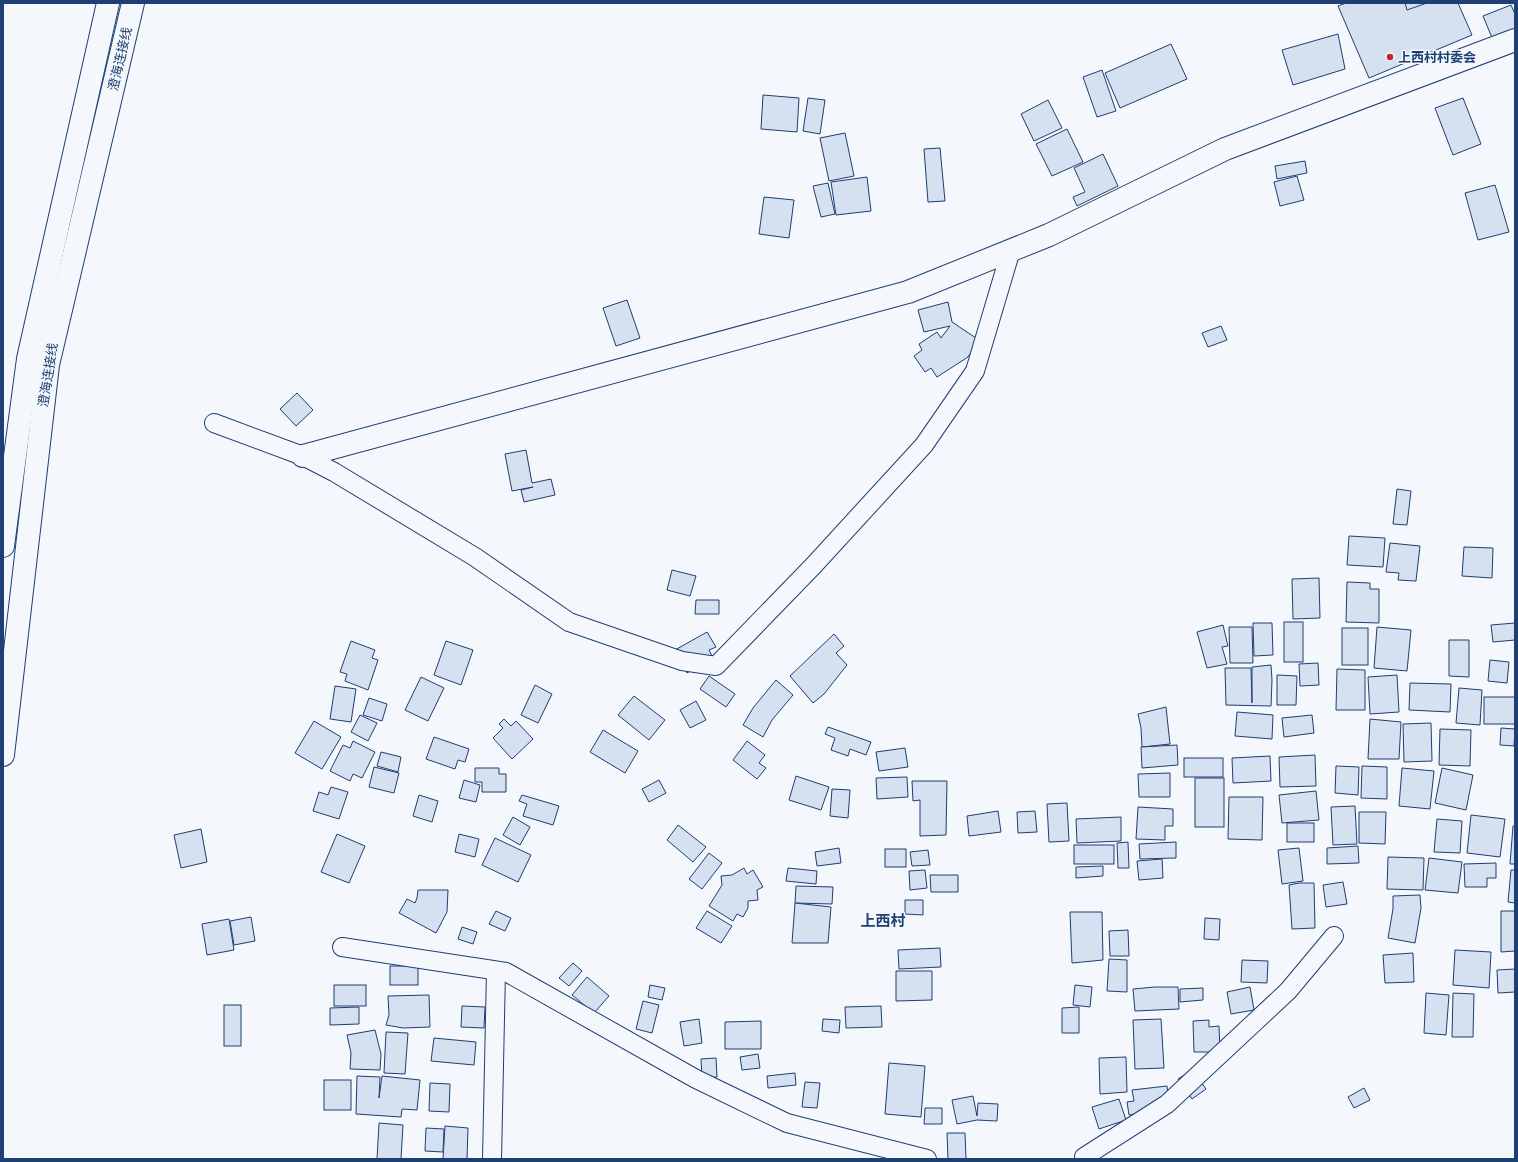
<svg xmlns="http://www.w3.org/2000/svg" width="1518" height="1162" font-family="Arial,'Noto Sans SC',sans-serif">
  <rect width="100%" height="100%" fill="#f4f7fb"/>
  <!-- building -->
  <g fill="#d5e0f0" stroke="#1d3f73">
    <path d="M1346 3H1458L1472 35 1369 78 1338 6Z"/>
    <path d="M1405 3H1427L1407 10Z"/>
    <path d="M1511 5 1515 14V36L1495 45 1483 16Z"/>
    <path d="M1338 34 1345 69 1293 85 1282 50Z"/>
    <path d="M1171 44 1187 79 1120 108 1105 73Z"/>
    <path d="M1102 70 1116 111 1097 117 1083 77Z"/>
    <path d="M763 95 799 98 797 132 761 129Z"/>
    <path d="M808 98 825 100 820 134 803 131Z"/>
    <path d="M1463 98 1481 144 1453 155 1435 108Z"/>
    <path d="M1048 100 1062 128 1034 141 1021 114Z"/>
    <path d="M1067 129 1083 162 1052 176 1036 144Z"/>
    <path d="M845 133 854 176 829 181 820 138Z"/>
    <path d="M940 148 945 201 928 202 924 149Z"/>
    <path d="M1103 154 1118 186 1077 206 1073 197 1085 192 1074 168Z"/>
    <path d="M1305 161 1307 173 1277 179 1275 166Z"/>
    <path d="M1297 176 1304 200 1280 206 1274 182Z"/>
    <path d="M867 177 871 211 836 215 831 182Z"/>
    <path d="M828 183 835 214 821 217 813 186Z"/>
    <path d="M1495 185 1509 232 1478 240 1465 193Z"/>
    <path d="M764 197 794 200 789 238 759 234Z"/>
    <path d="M627 300 640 338 616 346 603 308Z"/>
    <path d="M948 302 952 322 979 340 968 357 937 377 931 368 925 372 914 356 922 350 919 344 937 332 941 338 950 326 924 332 918 310Z"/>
    <path d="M1221 326 1227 340 1208 347 1202 333Z"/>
    <path d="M297 393 313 410 296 426 280 409Z"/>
    <path d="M526 450 532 483 551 479 555 495 524 502 521 490 533 487 512 491 505 454Z"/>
    <path d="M1397 489 1411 491 1407 525 1393 524Z"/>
    <path d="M1349 536 1385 538 1383 567 1347 565Z"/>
    <path d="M1390 543 1420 546 1416 581 1398 580 1399 573 1386 572Z"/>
    <path d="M1464 547 1493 548 1492 578 1462 576Z"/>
    <path d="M672 570 696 576 690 596 667 590Z"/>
    <path d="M1319 578 1320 618 1293 619 1292 579Z"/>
    <path d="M1347 582 1370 583V589H1379V623L1346 622Z"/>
    <path d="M696 600H719V614H695Z"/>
    <rect x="1284" y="622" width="19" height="40"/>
    <path d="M1253 623H1272L1273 655 1254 656Z"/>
    <path d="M1515 623V640L1493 642 1491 625Z"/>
    <path d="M1223 625 1228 646 1222 647 1227 664 1207 668 1197 632Z"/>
    <path d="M1229 627H1252L1253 663H1230Z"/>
    <path d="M1377 627 1411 630 1407 671 1374 668Z"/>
    <rect x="1342" y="628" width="26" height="37"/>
    <path d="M707 632 716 647 709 650 713 658 687 673 675 650Z"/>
    <path d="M834 634 844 646 836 653 847 665 824 694 813 703 790 676Z"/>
    <path d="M1449 640H1469V677L1449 676Z"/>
    <path d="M351 641 375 650 372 658 378 660 368 690 345 681 347 674 340 672Z"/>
    <path d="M446 641 473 650 461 685 434 675Z"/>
    <path d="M1490 660 1509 662 1507 683 1488 681Z"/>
    <path d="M1318 663 1319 685 1300 686 1299 664Z"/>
    <path d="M1271 665 1272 680 1271 706 1226 705 1225 668H1251L1252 703V667Z"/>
    <path d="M1337 669 1365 670V710H1336Z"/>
    <path d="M1277 675 1297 676 1296 705H1277Z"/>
    <path d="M1397 675 1399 712 1370 714 1368 677Z"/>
    <path d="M709 676 735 694 726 707 700 689Z"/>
    <path d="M421 677 444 688 428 721 405 710Z"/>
    <path d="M776 680 793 695 772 720 763 737 743 725 753 708Z"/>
    <path d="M1410 683 1451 684 1450 712 1409 710Z"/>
    <path d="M535 685 552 694 538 723 521 715Z"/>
    <path d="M335 686 356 689 351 722 330 719Z"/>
    <path d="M1459 688 1482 690 1480 725 1456 723Z"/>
    <path d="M634 696 665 720 649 740 618 715Z"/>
    <rect x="1484" y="697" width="31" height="27"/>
    <path d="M369 698 387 704 382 721 363 715Z"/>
    <path d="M696 701 706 720 690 728 680 710Z"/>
    <path d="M1166 707 1170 744 1142 747 1141 728 1138 714Z"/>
    <path d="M1237 712 1273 715 1272 739 1235 736Z"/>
    <path d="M360 715 377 723 368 741 351 732Z"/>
    <path d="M1312 715 1314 733 1284 737 1282 718Z"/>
    <path d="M504 719 511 726 516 721 533 739 512 759 493 738 503 728 499 724Z"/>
    <path d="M1370 719 1401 722 1399 759H1368Z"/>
    <path d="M314 721 341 737 322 769 295 753Z"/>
    <path d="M1431 723 1432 761 1404 762 1403 724Z"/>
    <path d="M828 727 871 742 866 755 850 749 848 756 831 750 835 738 825 734Z"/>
    <path d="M1501 728 1515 729 1514 746 1500 745Z"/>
    <path d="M1440 729 1471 730 1470 766 1439 765Z"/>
    <path d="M603 730 638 751 625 773 590 752Z"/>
    <path d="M434 737 469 749 465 762 458 760 455 769 426 759Z"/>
    <path d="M353 741 375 752 362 778 353 774 350 781 330 771 343 745 350 748Z"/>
    <path d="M747 741 765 755 759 763 766 768 757 779 733 760Z"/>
    <path d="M1177 745 1178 765 1142 768 1141 747Z"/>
    <path d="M905 748 908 767 879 771 876 752Z"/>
    <path d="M381 752 401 757 398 772 377 766Z"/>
    <path d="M1315 755 1316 786 1280 787 1279 757Z"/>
    <path d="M1270 756 1271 781 1233 783 1232 758Z"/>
    <rect x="1184" y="758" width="39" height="19"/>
    <path d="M1336 766 1359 767 1358 795 1335 793Z"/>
    <path d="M1362 766 1387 767V799L1361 798Z"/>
    <path d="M374 767 399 773 394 793 369 787Z"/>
    <path d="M475 768H499V774H506V792H482V782H475Z"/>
    <path d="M1402 768 1434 771 1430 809 1399 806Z"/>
    <path d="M1442 768 1473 775 1466 810 1435 803Z"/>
    <path d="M1170 773V797H1139L1138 774Z"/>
    <path d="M796 776 829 787 821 810 789 800Z"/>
    <path d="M907 777 908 797 877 799 876 778Z"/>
    <rect x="1195" y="778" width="29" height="49"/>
    <path d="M464 780 480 785 476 802 459 798Z"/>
    <path d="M659 780 666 793 649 802 642 789Z"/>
    <path d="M912 781H947L946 835 920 836V800L913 801Z"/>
    <path d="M331 787 348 792 339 819 313 811 319 792 328 795Z"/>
    <path d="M832 789 850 790 848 818 830 816Z"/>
    <path d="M1316 791 1319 820 1282 823 1279 795Z"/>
    <path d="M419 795 438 801 432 822 413 816Z"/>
    <path d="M522 795 559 806 553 825 523 816 527 804 519 801Z"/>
    <path d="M1229 797H1263L1262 840 1228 839Z"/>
    <path d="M1067 803 1069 841 1049 842 1047 804Z"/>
    <path d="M1355 806 1357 844 1333 845 1331 807Z"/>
    <path d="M1138 807 1173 809V826H1165V840L1136 839Z"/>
    <path d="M998 811 1001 832 969 836 967 816Z"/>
    <path d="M1035 811 1037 832 1018 833 1017 812Z"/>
    <path d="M1359 812H1386L1385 844 1359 843Z"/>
    <path d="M1471 815 1505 819 1500 857 1467 853Z"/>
    <path d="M513 817 530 827 520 845 503 835Z"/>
    <path d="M1121 817V841L1077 843 1076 819Z"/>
    <path d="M1437 819 1462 821 1460 853 1434 852Z"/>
    <rect x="1287" y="823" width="27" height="19"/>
    <path d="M678 825 706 847 693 862 667 840Z"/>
    <path d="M1513 826H1515V864H1510Z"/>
    <path d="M201 829 207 862 181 868 174 835Z"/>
    <path d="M337 834 365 846 349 883 321 872Z"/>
    <path d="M459 834 479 839 475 857 455 852Z"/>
    <path d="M495 838 531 855 518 882 482 865Z"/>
    <path d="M1128 842 1129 868H1118L1117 843Z"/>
    <path d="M1176 842V858L1140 859 1139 844Z"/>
    <rect x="1074" y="845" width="40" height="19"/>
    <path d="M1358 846 1359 863 1327 864V848Z"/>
    <path d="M839 848 841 863 817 866 815 852Z"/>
    <path d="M1299 848 1303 881 1282 884 1278 850Z"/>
    <rect x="885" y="849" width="21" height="18"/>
    <path d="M928 850 930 865 912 866 910 852Z"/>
    <path d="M709 853 722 863 702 889 689 879Z"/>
    <path d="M1388 857 1424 858 1423 890 1387 889Z"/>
    <path d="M1429 858 1462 862 1458 893 1425 890Z"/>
    <path d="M1162 859 1163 878 1139 880 1137 861Z"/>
    <path d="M1496 863V878H1487V887H1465L1464 864Z"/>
    <path d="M1103 866V876L1076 878V867Z"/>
    <path d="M744 868 747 874 753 870 763 887 757 890 758 900 748 901V908L743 917 737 914 733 921 709 906 722 885 721 876 732 875Z"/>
    <path d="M788 868 817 871 816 884 786 881Z"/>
    <path d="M925 870 927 888 910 890 909 871Z"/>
    <path d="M1511 870H1515V903L1508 902Z"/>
    <path d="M930 875H958V892H931Z"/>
    <path d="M1343 882 1347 904 1326 907 1323 885Z"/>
    <path d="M1299 883H1314L1315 928 1292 929 1289 885Z"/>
    <path d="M796 886 833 887 832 904 795 903Z"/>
    <path d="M418 890H448L447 912 436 933 399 913 407 899 415 903 417 898Z"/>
    <path d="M1420 895 1421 908 1415 943 1388 938 1393 909V896Z"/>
    <path d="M905 900H923V915L905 914Z"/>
    <path d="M795 903 831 907 828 943H792Z"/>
    <path d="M496 911 511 918 505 931 489 924Z"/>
    <path d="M707 911 732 926 721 943 696 928Z"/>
    <path d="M1501 911H1515V951L1501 952Z"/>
    <path d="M1070 912H1102L1103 960 1072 963Z"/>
    <path d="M251 917 255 941 234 945 230 921Z"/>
    <path d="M1205 918 1220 919 1219 940 1204 939Z"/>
    <path d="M229 919 234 950 207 955 202 924Z"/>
    <path d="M462 927 477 932 473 944 458 939Z"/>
    <path d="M1128 930 1129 956H1110L1109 931Z"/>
    <path d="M940 948 941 967 899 969 898 950Z"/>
    <path d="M1455 950 1491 952 1489 988 1453 985Z"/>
    <path d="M1413 953 1414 982 1385 983 1383 955Z"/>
    <path d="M1109 959 1127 960V992L1107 991Z"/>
    <path d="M1242 960 1268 961 1267 983 1241 982Z"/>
    <path d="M573 963 582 971 569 986 559 978Z"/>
    <rect x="390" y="966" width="28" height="19"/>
    <path d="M1515 969V992L1498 993 1497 970Z"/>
    <path d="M896 971H932V1000L896 1001Z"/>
    <path d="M587 977 609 996 594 1013 572 995Z"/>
    <rect x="334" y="985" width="32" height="21"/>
    <path d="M650 985 665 988 662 1000 648 997Z"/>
    <path d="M1075 985 1092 987 1090 1007 1073 1005Z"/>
    <path d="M1155 987H1178L1179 1009 1135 1011 1133 989Z"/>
    <path d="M1250 987 1254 1010 1231 1014 1227 992Z"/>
    <path d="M1203 988V1000L1180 1002V989Z"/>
    <path d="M1426 993 1449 995 1446 1035 1424 1033Z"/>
    <path d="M1453 993 1474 994 1473 1037H1452Z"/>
    <path d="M429 995 430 1027 403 1028 386 1025 389 1015 388 996Z"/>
    <path d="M643 1001 659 1005 652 1033 636 1029Z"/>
    <rect x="224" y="1005" width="17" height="41"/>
    <path d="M462 1006 485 1007 484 1028 461 1027Z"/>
    <path d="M881 1006 882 1027 846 1028 845 1007Z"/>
    <path d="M359 1007V1024L330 1025V1008Z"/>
    <path d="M1079 1007V1033H1062V1008Z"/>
    <path d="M699 1019 702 1043 684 1046 680 1022Z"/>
    <path d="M823 1019 840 1020 839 1033 822 1031Z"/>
    <path d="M1161 1019 1164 1068 1135 1069 1133 1020Z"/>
    <path d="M1209 1020V1027L1219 1026 1220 1052H1194L1193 1021Z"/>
    <path d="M761 1021V1049H725V1022Z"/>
    <path d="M375 1030 381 1054 380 1070 350 1069 351 1053 347 1035Z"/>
    <path d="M386 1032 408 1033 405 1074 384 1073Z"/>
    <path d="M434 1038 476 1042 474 1065 431 1061Z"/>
    <path d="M758 1054 760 1068 742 1070 740 1057Z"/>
    <path d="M1126 1057 1127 1092 1100 1094 1099 1058Z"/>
    <path d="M716 1058 717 1077 702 1078 701 1059Z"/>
    <path d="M889 1063 925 1066 921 1117 885 1114Z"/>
    <path d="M1192 1070 1206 1089 1192 1099 1178 1079Z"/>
    <path d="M795 1073 796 1085 768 1088 767 1076Z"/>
    <path d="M357 1076 380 1077 379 1098 382 1076 420 1080 417 1110 402 1109 401 1117 356 1114Z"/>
    <rect x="324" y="1080" width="27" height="30"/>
    <path d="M805 1082 820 1083 817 1108 802 1107Z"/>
    <path d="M430 1083 450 1084 449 1112 429 1111Z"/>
    <path d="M1167 1086 1169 1103 1151 1112 1129 1115 1127 1102 1134 1101 1132 1090Z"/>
    <path d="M1364 1088 1370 1100 1354 1108 1348 1097Z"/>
    <path d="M973 1096 977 1116 978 1103 998 1104 997 1121 977 1120 957 1124 952 1100Z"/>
    <path d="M1119 1099 1126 1120 1099 1129 1092 1107Z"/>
    <path d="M925 1108H942V1124H924Z"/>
    <path d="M379 1123 403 1125 401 1159H377Z"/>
    <path d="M445 1126 468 1128 467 1159H443Z"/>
    <path d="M426 1128 444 1129 443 1152 425 1151Z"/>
    <path d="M947 1133H965L966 1159H948Z"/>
  </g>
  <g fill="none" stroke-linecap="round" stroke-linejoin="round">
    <defs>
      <g id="minor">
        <path d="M214 423 303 456 334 472 475 557 569 622 682 661 716 666 814 565 924 445 975 371 1011 250"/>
        <path d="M342 947 506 972 696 1079 787 1123 927 1159"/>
        <path d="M492 1159 496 971"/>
        <path d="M1085 1159 1084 1157 1167 1104 1288 991 1334 936"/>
      </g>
      <path id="tertiary" d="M303 456 908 292 1049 235 1225 149 1515 40"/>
      <g id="trunk">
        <path d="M3 546 28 359 108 3"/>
        <path d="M3 755 48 365 133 3"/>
      </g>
    </defs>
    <!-- minor casing -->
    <use href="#minor" stroke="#1d3f73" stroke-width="20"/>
    <!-- tertiary casing -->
    <use href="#tertiary" stroke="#1d3f73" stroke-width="24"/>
    <!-- trunk casing -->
    <use href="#trunk" stroke="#1d3f73" stroke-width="24"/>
    <!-- minor -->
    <use href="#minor" stroke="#f4f7fb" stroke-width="18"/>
    <!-- tertiary -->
    <use href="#tertiary" stroke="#f4f7fb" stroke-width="22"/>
    <!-- trunk -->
    <use href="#trunk" stroke="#f4f7fb" stroke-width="22"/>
  </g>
  <!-- markers -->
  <circle fill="#c62828" stroke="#f4f7fb" stroke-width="1.5" cx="1390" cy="57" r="4"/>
  <g text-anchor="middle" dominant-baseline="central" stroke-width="3" stroke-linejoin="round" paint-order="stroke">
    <!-- poi labels -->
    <g font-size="13" font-weight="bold" fill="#1d3f73" stroke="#f4f7fb" text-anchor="start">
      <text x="1398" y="57">上西村村委会</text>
    </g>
    <!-- street labels -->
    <g font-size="13" fill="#1d3f73" stroke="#f4f7fb">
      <text transform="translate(120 59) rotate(-77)">澄海连接线</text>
      <text transform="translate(48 375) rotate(-81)">澄海连接线</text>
    </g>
    <!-- quarter labels -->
    <g font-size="15" font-weight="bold" fill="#1d3f73" stroke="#f4f7fb">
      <text x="883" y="920">上西村</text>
    </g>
  </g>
  <!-- border -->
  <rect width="1518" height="1162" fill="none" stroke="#1d3f73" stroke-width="8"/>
</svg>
